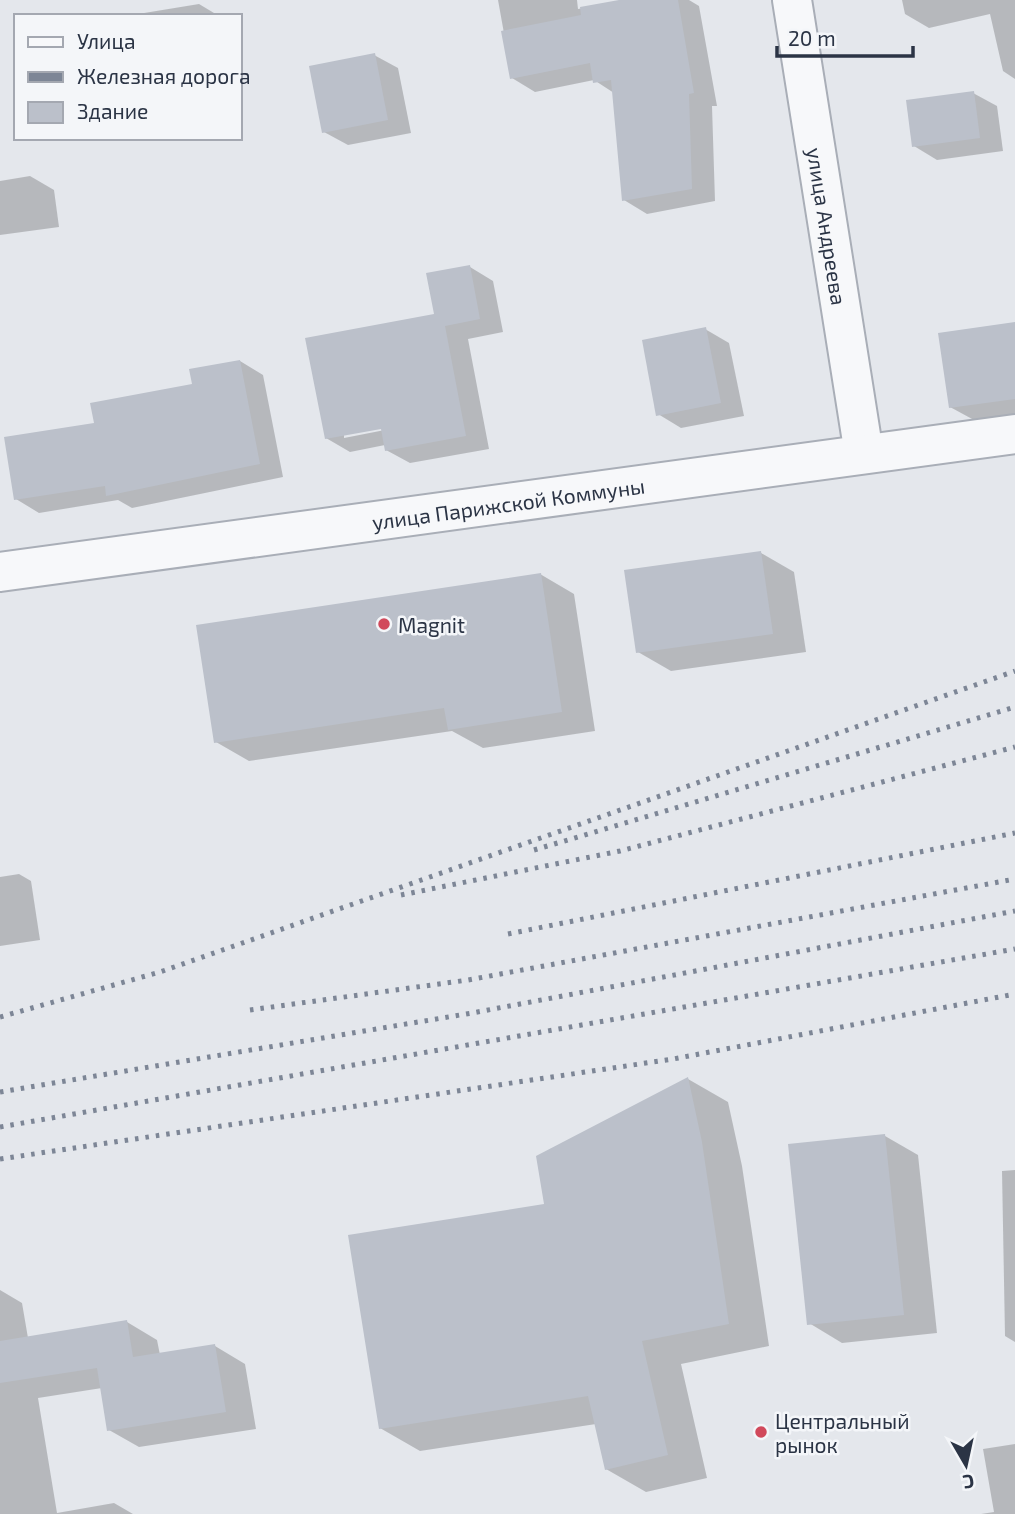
<svg xmlns="http://www.w3.org/2000/svg" width="1015" height="1514" font-family="'Exo 2',sans-serif">
  <rect width="100%" height="100%" fill="#e4e7ec"/>
  <!-- shadow -->
  <g fill="#0003" fill-rule="evenodd">
    <path d="M498 0H577L578 9 630 0H689L699 6 717 106H712L715 201 647 214 624 200 614 93 594 80 535 92 512 78Z"/>
    <path d="M902 0H1015V79L1003 71 990 14 929 28 905 14Z"/>
    <path d="M199 4 219 16H139L138 14Z"/>
    <path d="M374 55 398 68 411 133 348 145 324 132Z"/>
    <path d="M973 93 997 106 1003 151 937 160 914 146Z"/>
    <path d="M30 176 54 190 59 227 0 235V181Z"/>
    <path d="M470 267 493 281 503 332 468 339 489 449 410 463 386 450 385 445 350 452 326 438 436 316ZM389 426 390 429 344 438V434Z"/>
    <path d="M1015 324V415L974 420 950 407Z"/>
    <path d="M705 329 729 343 744 416 681 428 658 414Z"/>
    <path d="M240 361 263 375 283 477 132 508 118 500 39 513 16 499 96 424 194 386Z"/>
    <path d="M761 553 794 572 806 652 671 671 638 652Z"/>
    <path d="M540 574 574 594 595 731 483 748 452 731 249 761 216 742Z"/>
    <path d="M19 874 31 881 40 940 0 946V877Z"/>
    <path d="M688 1079 728 1102 742 1166 769 1346 681 1364 707 1478 646 1492 606 1469 596 1424 420 1451 380 1428 546 1206Z"/>
    <path d="M885 1136 918 1155 937 1333 842 1343 809 1323Z"/>
    <path d="M1015 1170V1342L1005 1336 1002 1171Z"/>
    <path d="M0 1290 22 1303 28 1338 127 1322 157 1340 160 1355 215 1346 245 1364 256 1429 139 1447 109 1430 102 1388 38 1398 57 1513 114 1503 133 1514H0Z"/>
    <path d="M1015 1444V1514H981L994 1512 983 1449Z"/>
  </g>
  <!-- building -->
  <g fill="#bbc0ca">
    <path d="M619 0H678L694 93 689 94 692 189 622 201 611 80 593 83 590 63 510 79 501 31 581 15 580 7Z"/>
    <path d="M375 53 388 120 322 133 309 66Z"/>
    <path d="M974 91 980 138 912 147 906 100Z"/>
    <path d="M470 265 480 319 445 326 466 436 385 451 381 429 325 439 305 338 434 314 426 273Z"/>
    <path d="M1015 322V399L949 408 938 333Z"/>
    <path d="M706 327 721 403 656 416 642 340Z"/>
    <path d="M240 360 260 464 106 496 105 486 14 500 4 437 94 423 90 403 192 384 189 369Z"/>
    <path d="M761 551 773 634 636 653 624 570Z"/>
    <path d="M541 573 562 712 448 730 444 708 214 743 196 625Z"/>
    <path d="M688 1077 702 1142 729 1324 642 1341 668 1455 605 1470 588 1396 379 1429 348 1235 544 1204 536 1156Z"/>
    <path d="M885 1134 904 1315 807 1325 788 1144Z"/>
    <path d="M127 1320 133 1357 215 1344 226 1412 107 1431 97 1368 0 1383V1341Z"/>
  </g>
  <g fill="none" stroke-linecap="round" stroke-linejoin="round">
    <defs>
      <g id="minor">
        <path id="s1" d="M792 0 864 454"/>
        <path id="s2" d="M0 572 1015 434"/>
      </g>
    </defs>
    <!-- minor casing -->
    <use href="#minor" stroke="#a9aeb7" stroke-width="42"/>
    <!-- minor -->
    <use href="#minor" stroke="#f7f8fa" stroke-width="38"/>
    <!-- rail -->
    <g stroke="#7d8696" stroke-width="5" stroke-dasharray="3.5 7" stroke-linecap="butt">
      <path d="M534 850 1015 707"/>
      <path d="M401 895 620 851 1015 747"/>
      <path d="M508 934 1015 833"/>
      <path d="M250 1010 468 980 1015 879"/>
      <path d="M0 1017 160 972 1015 671"/>
      <path d="M0 1092 472 1013 1015 911"/>
      <path d="M0 1127 1015 949"/>
      <path d="M0 1159 673 1059 1015 994"/>
    </g>
  </g>
  <!-- markers -->
  <g fill="#d1495b" stroke="#f4f6f9" stroke-width="2.5">
    <circle cx="384" cy="624" r="7"/>
    <circle cx="761" cy="1432" r="7"/>
  </g>
  <g text-anchor="middle" dominant-baseline="central" stroke-width="5" stroke-linejoin="round" paint-order="stroke">
    <!-- street labels -->
    <g font-size="21" fill="#2b3445" stroke="#f4f6f9">
      <text stroke="none"><textPath href="#s1" startOffset="229">улица Андреева</textPath></text>
      <text stroke="none"><textPath href="#s2" startOffset="513">улица Парижской Коммуны</textPath></text>
    </g>
    <!-- poi labels -->
    <g font-size="21" fill="#2b3445" stroke="#f4f6f9" text-anchor="start">
      <text x="398" y="624">Magnit</text>
      <text x="775" y="1420">Центральный<tspan x="775" dy="24">рынок</tspan></text>
    </g>
  </g>
  <!-- legend -->
  <rect x="14" y="14" width="228" height="126" fill="#f4f6f9" stroke="#a4a8b1" stroke-width="2"/>
  <rect x="28" y="37" width="35" height="10" fill="#f7f8fa" stroke="#a4a8b1" stroke-width="2"/>
  <text x="77" y="49" font-size="21" fill="#2b3445">Улица</text>
  <rect x="28" y="72" width="35" height="10" fill="#7d8696" stroke="#a4a8b1" stroke-width="2"/>
  <text x="77" y="84" font-size="21" fill="#2b3445">Железная дорога</text>
  <rect x="28" y="102" width="35" height="21" fill="#bbc0ca" stroke="#a4a8b1" stroke-width="2"/>
  <text x="77" y="119" font-size="21" fill="#2b3445">Здание</text>
  <!-- north arrow -->
  <g transform="translate(966 1465) rotate(171)" stroke="#f4f6f9" stroke-width="5" paint-order="stroke">
  <path d="M0-5L12 26L0 18L-12 26Z" fill="#2b3445"/>
  <text y="-10" font-size="19" font-weight="bold" text-anchor="middle" fill="#2b3445">С</text>
  </g>
  <!-- scale -->
  <path d="M777 46v10h136v-10" fill="none" stroke="#2b3445" stroke-width="3.5"/>
  <text x="788" y="46" font-size="21" fill="#2b3445" stroke="#f4f6f9" stroke-width="5" paint-order="stroke">20 m</text>
</svg>
